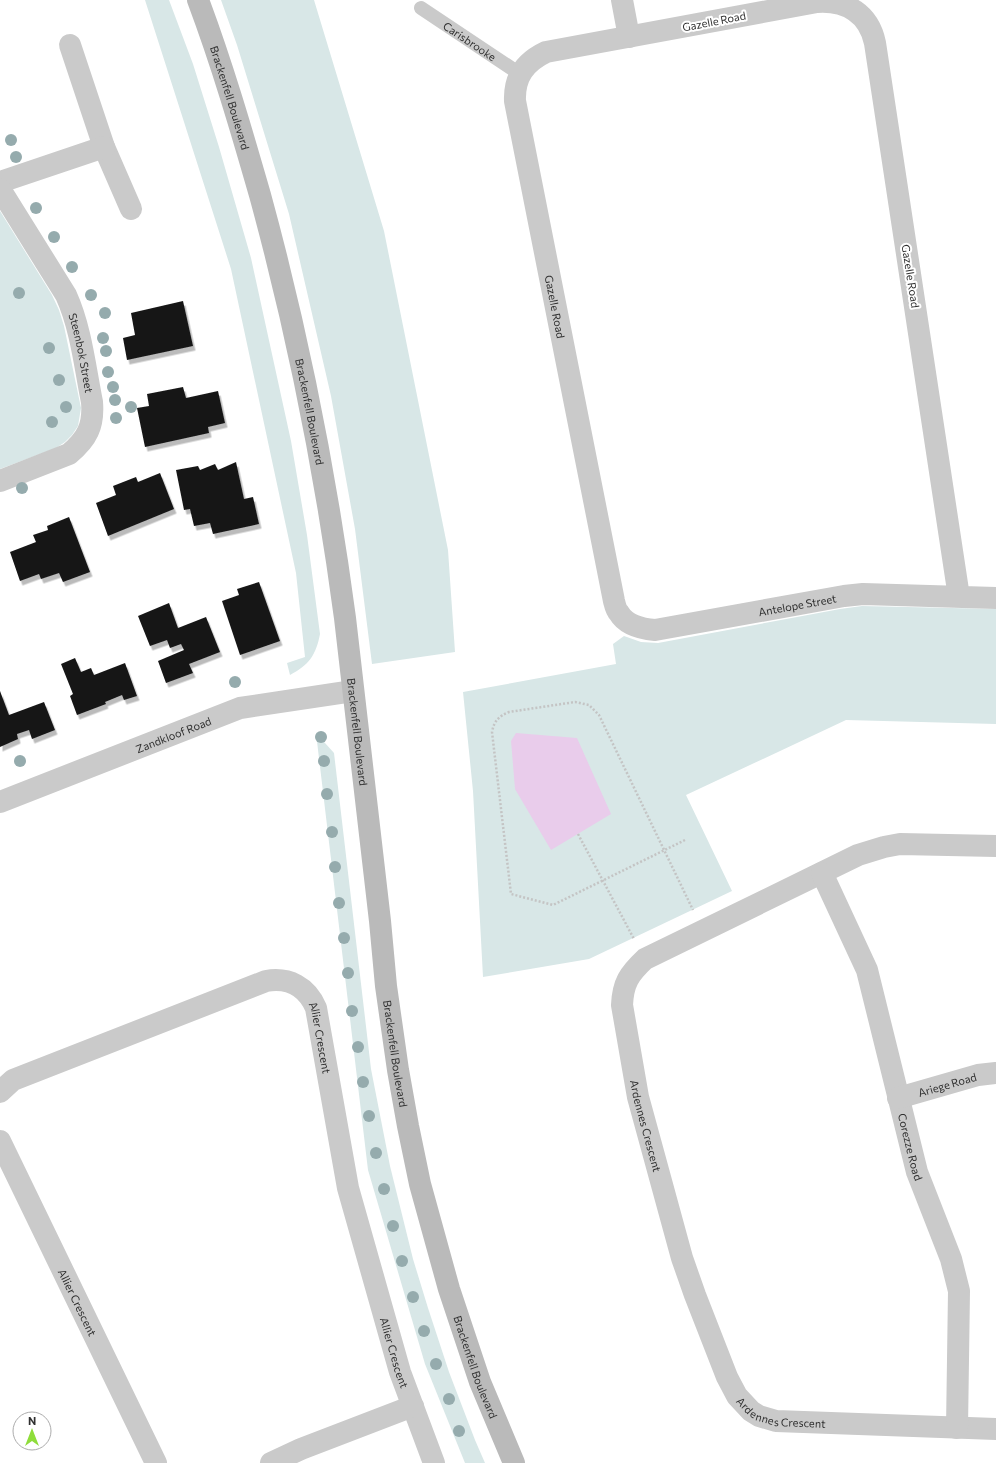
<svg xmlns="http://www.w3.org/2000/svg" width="996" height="1463" font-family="Commissioner,sans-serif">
  <defs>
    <filter id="shadow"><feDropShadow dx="2.5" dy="4.5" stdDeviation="0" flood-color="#0004"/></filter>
  </defs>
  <rect width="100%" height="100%" fill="#fff"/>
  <!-- green -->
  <g fill="#d8e7e7">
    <path d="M145 0H169L193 64 219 147 251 258 291 441 307 535 320 634C316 655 309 665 290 675L287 663 305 657 296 573 231 269Z"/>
    <path d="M221 0H314L384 231 448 550 455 652 372 664 355 529 331 396 289 214 237 45Z"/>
    <path d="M0 211 52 295 59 310 64 326 81 408 78 426 72 435 65 442 56 448 0 469Z"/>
    <path d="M862 606 996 609V724L846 720 686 795 732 891 589 959 483 977 473 791 463 692 616 664 613 644 624 636 641 642 658 643 840 609Z"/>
    <path d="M316 733 334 753 371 1069 390 1166 413 1259 428 1308 449 1372 475 1440 485 1463H465L425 1364 368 1170Z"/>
  </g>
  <!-- water -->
  <path fill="#e9cceb" d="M516 733 577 738 611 814 551 850 515 789 511 741Z"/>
  <!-- building -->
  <g fill="#171717" filter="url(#shadow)">
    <path d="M183 301 193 346 127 360 123 338 135 335 131 313Z"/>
    <path d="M183 387 186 398 218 391 225 423 208 427 209 433 145 447 137 408 149 406 147 394Z"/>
    <path d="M236 462 244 499 253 497 259 524 213 534 210 523 194 526 190 509 184 510 176 470 198 466 200 470 215 464 218 470Z"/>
    <path d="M160 473 174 509 108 536 96 503 116 495 113 486 136 477 138 482Z"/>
    <path d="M69 517 90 572 63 582 59 573 41 579 39 574 20 581 10 552 36 542 33 535 48 530 47 526Z"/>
    <path d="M259 582 280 641 240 655 222 601 239 595 237 589Z"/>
    <path d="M169 603 178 628 206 617 220 652 189 664 193 673 166 683 158 661 184 650 181 644 170 648 167 640 150 646 138 616Z"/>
    <path d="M75 658 81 672 91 668 94 675 125 663 137 696 124 700 122 695 105 702 106 704 77 715 70 696 73 694 61 664Z"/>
    <path d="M0 691 9 715 44 702 55 730 32 739 29 730 17 734 18 739 0 747Z"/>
  </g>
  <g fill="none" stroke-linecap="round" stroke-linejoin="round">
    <!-- path -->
    <g stroke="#c4c4c4" stroke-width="2.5" stroke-dasharray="2 2" stroke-linecap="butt">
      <path d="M578 834 634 939"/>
      <path d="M685 840 553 905 511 894 492 732C494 721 499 716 509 712L575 702 589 705 599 715 693 910"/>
    </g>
    <!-- lane -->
    <path stroke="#cacaca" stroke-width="14" id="s1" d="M421 8 520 74"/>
    <!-- street -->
    <g stroke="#cacaca" stroke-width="22">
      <path d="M622 0 629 37"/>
      <path d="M70 45 104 147 131 209"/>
      <path d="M0 182 104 147"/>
      <path id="s2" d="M0 189 66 295C81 328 85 367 92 402 94 426 87 439 69 454L0 481"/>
      <path id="s3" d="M959 597 875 43C869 14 847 0 817 2L546 52C525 62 514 77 515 101L614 601C615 605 616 610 619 613 626 625 643 629 655 630L844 596 863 594 996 598"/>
      <path id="s4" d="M0 802 240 708 353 691"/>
      <path id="s5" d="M996 846 900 844 884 847 858 855 645 959C629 974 623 983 622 1005L638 1097 682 1258 695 1295 727 1377 737 1396 751 1411 759 1416 776 1421 996 1429"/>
      <path id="s6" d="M822 873 867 970 917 1172 951 1259 959 1291 957 1428"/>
      <path id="s7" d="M0 1092 13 1080 266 981C289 977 307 987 316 1008L348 1188 400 1372 434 1463"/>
      <path id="s8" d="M898 1098 978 1075 996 1073"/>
      <path id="s9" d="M0 1141 156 1463"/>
      <path d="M271 1463 301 1449 413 1406"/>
    </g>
    <!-- secondary -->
    <path stroke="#bababa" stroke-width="22" id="s10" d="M198 0C222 64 241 129 260 195 298 334 326 475 345 618L380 921 386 986 398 1070 408 1126 420 1184 449 1289 480 1382 514 1463"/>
  </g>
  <!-- trees -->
  <g fill="#95abad">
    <circle cx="11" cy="140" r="6"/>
    <circle cx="16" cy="157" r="6"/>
    <circle cx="36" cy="208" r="6"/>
    <circle cx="54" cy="237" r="6"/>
    <circle cx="72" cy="267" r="6"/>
    <circle cx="19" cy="293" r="6"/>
    <circle cx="91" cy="295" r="6"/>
    <circle cx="105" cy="313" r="6"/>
    <circle cx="103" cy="338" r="6"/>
    <circle cx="49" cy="348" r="6"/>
    <circle cx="106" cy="351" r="6"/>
    <circle cx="108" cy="372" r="6"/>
    <circle cx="59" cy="380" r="6"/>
    <circle cx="113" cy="387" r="6"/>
    <circle cx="115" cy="400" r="6"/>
    <circle cx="66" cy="407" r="6"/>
    <circle cx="131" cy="407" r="6"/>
    <circle cx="116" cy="418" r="6"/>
    <circle cx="52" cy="422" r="6"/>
    <circle cx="22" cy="488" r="6"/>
    <circle cx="235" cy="682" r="6"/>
    <circle cx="321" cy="737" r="6"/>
    <circle cx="20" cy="761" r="6"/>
    <circle cx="324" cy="761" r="6"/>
    <circle cx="327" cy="794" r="6"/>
    <circle cx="332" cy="832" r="6"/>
    <circle cx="335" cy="867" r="6"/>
    <circle cx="339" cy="903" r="6"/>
    <circle cx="344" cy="938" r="6"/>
    <circle cx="348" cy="973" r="6"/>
    <circle cx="352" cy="1011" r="6"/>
    <circle cx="358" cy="1047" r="6"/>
    <circle cx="363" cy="1082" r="6"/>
    <circle cx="369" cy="1116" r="6"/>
    <circle cx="376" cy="1153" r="6"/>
    <circle cx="384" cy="1189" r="6"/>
    <circle cx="393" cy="1226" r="6"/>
    <circle cx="402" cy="1261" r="6"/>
    <circle cx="413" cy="1297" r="6"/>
    <circle cx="424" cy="1331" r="6"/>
    <circle cx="436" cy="1364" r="6"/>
    <circle cx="449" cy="1399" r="6"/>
    <circle cx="459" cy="1431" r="6"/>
  </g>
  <g text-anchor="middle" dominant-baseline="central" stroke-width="4" stroke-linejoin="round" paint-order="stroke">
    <!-- street labels -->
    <g font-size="11" fill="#303030" stroke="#fff">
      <text transform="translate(714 21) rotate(-11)">Gazelle Road</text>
      <text stroke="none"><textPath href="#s1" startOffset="59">Carisbrooke</textPath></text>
      <text stroke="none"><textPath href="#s10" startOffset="103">Brackenfell Boulevard</textPath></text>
      <text transform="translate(911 276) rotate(81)">Gazelle Road</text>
      <text stroke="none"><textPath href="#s3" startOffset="1186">Gazelle Road</textPath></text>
      <text stroke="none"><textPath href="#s2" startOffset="185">Steenbok Street</textPath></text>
      <text stroke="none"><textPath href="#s10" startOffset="427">Brackenfell Boulevard</textPath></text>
      <text stroke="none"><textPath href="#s3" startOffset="1685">Antelope Street</textPath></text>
      <text stroke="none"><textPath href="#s10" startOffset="751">Brackenfell Boulevard</textPath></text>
      <text stroke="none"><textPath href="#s4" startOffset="186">Zandkloof Road</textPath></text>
      <text stroke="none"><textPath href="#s7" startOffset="381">Allier Crescent</textPath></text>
      <text stroke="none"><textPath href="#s10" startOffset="1075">Brackenfell Boulevard</textPath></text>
      <text stroke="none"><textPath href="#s8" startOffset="51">Ariege Road</textPath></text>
      <text stroke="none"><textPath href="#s5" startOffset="553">Ardennes Crescent</textPath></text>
      <text stroke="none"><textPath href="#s6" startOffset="289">Corezze Road</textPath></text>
      <text stroke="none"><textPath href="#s9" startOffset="179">Allier Crescent</textPath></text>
      <text stroke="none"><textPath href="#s7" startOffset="705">Allier Crescent</textPath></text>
      <text stroke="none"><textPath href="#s10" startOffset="1399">Brackenfell Boulevard</textPath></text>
      <text stroke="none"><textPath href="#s5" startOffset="889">Ardennes Crescent</textPath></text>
    </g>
  </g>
  <!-- north arrow -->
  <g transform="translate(32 1431)"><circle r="19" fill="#ffffff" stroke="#acacac"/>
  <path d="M0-3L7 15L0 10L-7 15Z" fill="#8fdd3b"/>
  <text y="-6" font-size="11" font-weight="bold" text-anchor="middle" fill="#303030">N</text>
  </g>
</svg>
